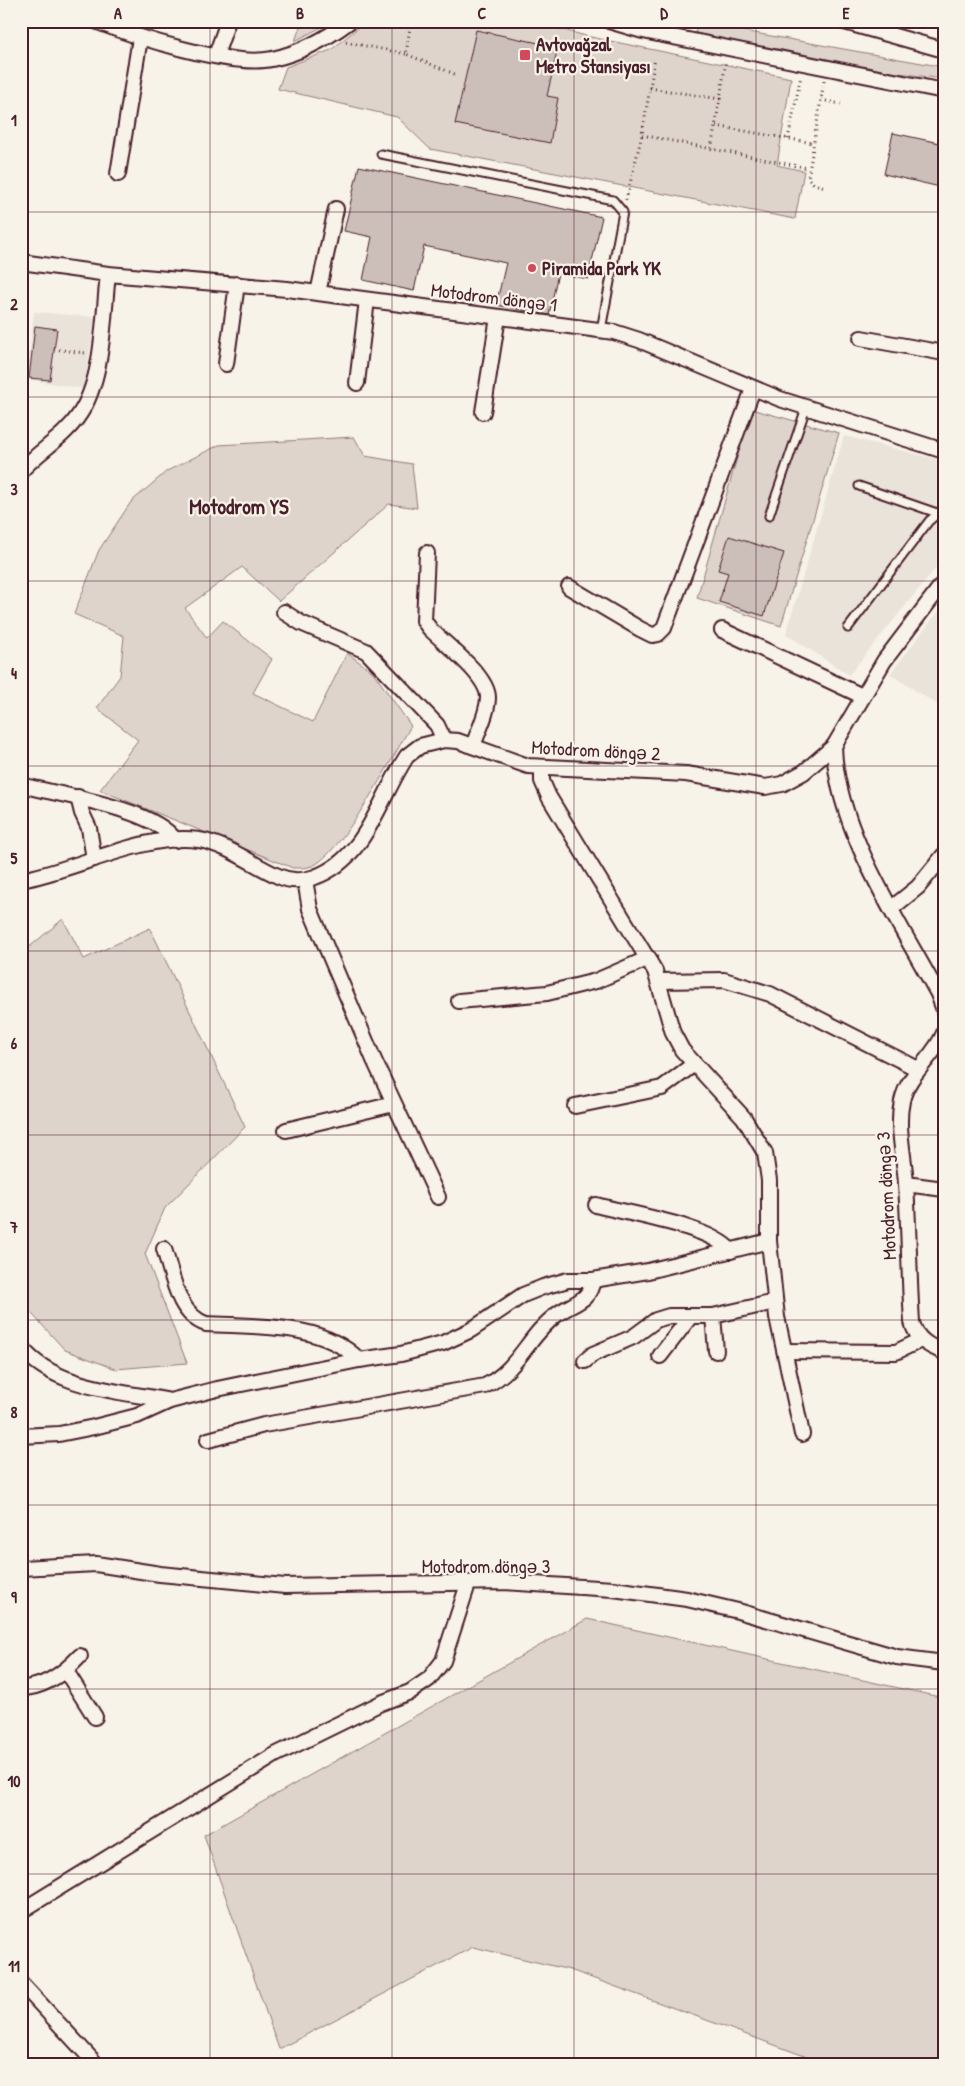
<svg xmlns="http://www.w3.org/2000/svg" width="965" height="2086" font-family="'Patrick Hand',sans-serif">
  <rect width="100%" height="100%" fill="#f7f3e8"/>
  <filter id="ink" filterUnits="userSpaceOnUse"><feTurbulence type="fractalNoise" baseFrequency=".02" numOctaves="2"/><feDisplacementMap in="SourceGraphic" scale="10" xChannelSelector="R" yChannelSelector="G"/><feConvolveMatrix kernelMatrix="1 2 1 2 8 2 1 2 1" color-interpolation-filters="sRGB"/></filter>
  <g filter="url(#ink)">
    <!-- built -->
    <g fill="#eae3da">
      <path d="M34 312 95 317 84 389 26 379Z"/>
      <path d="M844 436 944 461V558L849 675 786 634Z"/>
      <path d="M944 604V709L890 674Z"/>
    </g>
    <!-- green -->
    <g fill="#ded4cc" stroke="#947a7c">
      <path d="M302 21H333L295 41Z"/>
      <path d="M366 21H530L586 36 791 78 777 165 804 171 795 219 430 149 397 117 278 89 286 67 331 50Z"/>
      <path d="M698 21H740L743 31 944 67V79L875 70 695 33Z"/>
      <path d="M751 409 839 433 781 626 697 598Z"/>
      <path d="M354 437 365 456 412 464 417 508 389 504 279 601 242 567 185 608 207 638 223 621 272 659 253 693 313 722 347 653 373 672 411 726C393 756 342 854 312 866 307 868 299 868 293 868L100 790 138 740 97 708 120 676 124 636 74 614 99 550 131 502 167 471 219 445Z"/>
      <path d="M63 919 84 959 150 928 245 1127 165 1208 145 1254 187 1363 116 1369 65 1350 21 1302V954Z"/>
      <path d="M587 1619 944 1698V2065H829L570 1970 473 1947 279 2049 204 1835Z"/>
    </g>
    <!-- building -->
    <g fill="#ccbfb9" stroke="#4a1f2b">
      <path d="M476 30 558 47 547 96 558 98 550 143 455 124Z"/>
      <path d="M893 133 944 144V170L940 187 884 174Z"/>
      <path d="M359 166 602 217 588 279 558 273 549 315 496 305 506 263 424 246 414 291 363 280 372 237 344 231Z"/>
      <path d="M35 326 57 329 50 380 29 378Z"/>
      <path d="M729 536 784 553 764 616 719 602 728 573 718 570Z"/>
    </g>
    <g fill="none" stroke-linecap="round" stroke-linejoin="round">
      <defs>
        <g id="lane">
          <path d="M889 21 893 35"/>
          <path d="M381 154 613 200 623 212 601 330"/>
          <path d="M859 486 937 513"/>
          <path d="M769 516 806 408"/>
          <path d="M848 628 929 521 944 508"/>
        </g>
        <g id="street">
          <path d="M95 21C133 36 232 68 272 59 301 53 326 39 350 21"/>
          <path d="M609 21 643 31 944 91"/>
          <path d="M841 21 944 50"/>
          <path d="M216 55 228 21"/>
          <path d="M118 174 140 38"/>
          <path d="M21 262 108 274 287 289 614 332 639 340 780 399 944 451"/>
          <path d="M318 293 336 209"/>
          <path d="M861 338 944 353"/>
          <path d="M226 364 237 284"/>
          <path d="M357 383 367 300"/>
          <path d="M483 412 498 317"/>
          <path d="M21 471C38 451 64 438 79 415 104 379 103 317 108 274"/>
          <path d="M427 553 424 621 430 629C445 644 487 675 488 697 488 713 478 731 473 746"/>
          <path d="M569 587 640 629 652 635 658 634 664 628 753 389"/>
          <path d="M284 612 301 623 366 651 437 725 444 740"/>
          <path d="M722 630 862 696"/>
          <path d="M834 746C836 829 899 921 938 994L944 1010"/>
          <path d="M542 768V781L549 797 655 971 673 1033 682 1050 744 1118 765 1153 769 1180V1241L777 1317 802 1434"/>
          <path d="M21 785C59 795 153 808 175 840"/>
          <path d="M78 797 82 813 89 828 94 859"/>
          <path d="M21 880C74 871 146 832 199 840 226 844 253 865 278 876 291 882 302 881 315 877 367 858 379 798 407 756L420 746 444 740 458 741 528 766 686 774 765 787 782 784 804 772 834 746 884 661 944 582"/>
          <path d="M305 880 310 909 374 1060 438 1197"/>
          <path d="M892 908 918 887 944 855"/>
          <path d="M660 981 724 980 770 994 918 1069"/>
          <path d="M459 1001 547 993 596 981 649 958"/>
          <path d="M944 1033C934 1058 908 1073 902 1101 896 1128 905 1158 906 1185 909 1230 909 1276 912 1322 916 1339 928 1346 944 1352"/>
          <path d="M575 1106 662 1088 694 1064"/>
          <path d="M286 1130 394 1104"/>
          <path d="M906 1184 944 1189"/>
          <path d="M596 1205C629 1214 710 1226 731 1251"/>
          <path d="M164 1249C173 1276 177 1314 206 1324 256 1327 322 1322 359 1360"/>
          <path d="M713 1316 716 1351"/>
          <path d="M21 1347C54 1389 122 1391 170 1401"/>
          <path d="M785 1351 896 1352 921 1340"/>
          <path d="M660 1356 690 1317"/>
          <path d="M585 1361 593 1354 633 1337 656 1320 669 1316H713L775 1302"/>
          <path d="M21 1436 59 1434 94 1427 137 1416 170 1401 217 1389 359 1360 401 1354 443 1343 471 1330 523 1295 543 1287 568 1280H593L648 1271 769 1241"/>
          <path d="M208 1440 264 1425 485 1386C520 1368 527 1337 556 1315 573 1302 589 1303 593 1280"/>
          <path d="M21 1568 96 1564 160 1574 285 1586 503 1582 613 1589 687 1599 738 1611 897 1657 944 1663"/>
          <path d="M66 1671 95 1717"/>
          <path d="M21 1688C44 1688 65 1672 80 1656"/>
          <path d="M21 1911 275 1755 381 1703 410 1692 429 1679 443 1661 468 1584"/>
          <path d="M21 1983 97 2065"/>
        </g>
      </defs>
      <!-- lane casing -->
      <use href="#lane" stroke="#4a1f2b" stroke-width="11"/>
      <!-- street casing -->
      <use href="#street" stroke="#4a1f2b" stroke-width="18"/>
      <!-- path -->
      <g stroke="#4a1f2b" stroke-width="3" stroke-dasharray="1 4" stroke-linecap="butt">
        <path d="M411 21 406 54 457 75"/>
        <path d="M346 42 406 54"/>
        <path d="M824 81 808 178 814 184 825 187"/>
        <path d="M650 88 720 99 711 149"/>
        <path d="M720 99 726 60"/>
        <path d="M821 100 841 104"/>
        <path d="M716 126 813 143"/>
        <path d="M642 135 808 168"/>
        <path d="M788 139 801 76"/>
        <path d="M626 200 642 135 655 58"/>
        <path d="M54 349 85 353"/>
      </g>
      <!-- lane -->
      <use href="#lane" stroke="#f7f3e8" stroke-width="7"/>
      <!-- street -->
      <use href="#street" stroke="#f7f3e8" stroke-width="14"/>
    </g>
  </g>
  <!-- grid -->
  <path fill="none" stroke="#4a1f2b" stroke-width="1" stroke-opacity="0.55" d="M210 21V2065M392 21V2065M574 21V2065M756 21V2065M21 212H944M21 397H944M21 581H944M21 766H944M21 951H944M21 1135H944M21 1320H944M21 1505H944M21 1689H944M21 1874H944"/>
  <!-- markers -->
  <g fill="#d1495b" stroke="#f7f3e8" stroke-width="2">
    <rect x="519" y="49" width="12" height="12" rx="2.5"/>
    <circle cx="532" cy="268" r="5"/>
  </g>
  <g text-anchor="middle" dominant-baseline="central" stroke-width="4.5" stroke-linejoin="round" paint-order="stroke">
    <!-- poi labels -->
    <g font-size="19" font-weight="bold" fill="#4a1f2b" stroke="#f7f3e8" text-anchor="start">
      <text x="536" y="44">Avtovağzal<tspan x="536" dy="22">Metro Stansiyası</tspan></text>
      <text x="542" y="268">Piramida Park YK</text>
    </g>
    <!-- street labels -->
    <g font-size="19" fill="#4a1f2b" stroke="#f7f3e8">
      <text transform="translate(494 297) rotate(7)">Motodrom döngə 1</text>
      <text transform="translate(596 750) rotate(3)">Motodrom döngə 2</text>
      <text transform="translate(886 1196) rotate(-93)">Motodrom döngə 3</text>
      <text x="486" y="1566">Motodrom döngə 3</text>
    </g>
    <!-- quarter labels -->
    <g font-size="21" font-weight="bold" fill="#4a1f2b" stroke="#f7f3e8">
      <text x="239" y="506">Motodrom YS</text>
    </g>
  </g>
  <!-- margin -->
  <rect width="965" height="2086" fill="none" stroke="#f7f3e8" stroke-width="55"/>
  <rect x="28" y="28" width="910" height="2030" fill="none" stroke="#4a1f2b" stroke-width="2"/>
  <g font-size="16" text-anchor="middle" font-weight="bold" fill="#4a1f2b">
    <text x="118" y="19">A</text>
    <text x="300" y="19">B</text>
    <text x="482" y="19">C</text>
    <text x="664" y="19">D</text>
    <text x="846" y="19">E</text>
    <text x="14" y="126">1</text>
    <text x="14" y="310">2</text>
    <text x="14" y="495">3</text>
    <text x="14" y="679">4</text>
    <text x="14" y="864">5</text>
    <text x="14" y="1049">6</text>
    <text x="14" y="1233">7</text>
    <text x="14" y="1418">8</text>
    <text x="14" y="1603">9</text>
    <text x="14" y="1787">10</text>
    <text x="14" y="1972">11</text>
  </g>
</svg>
